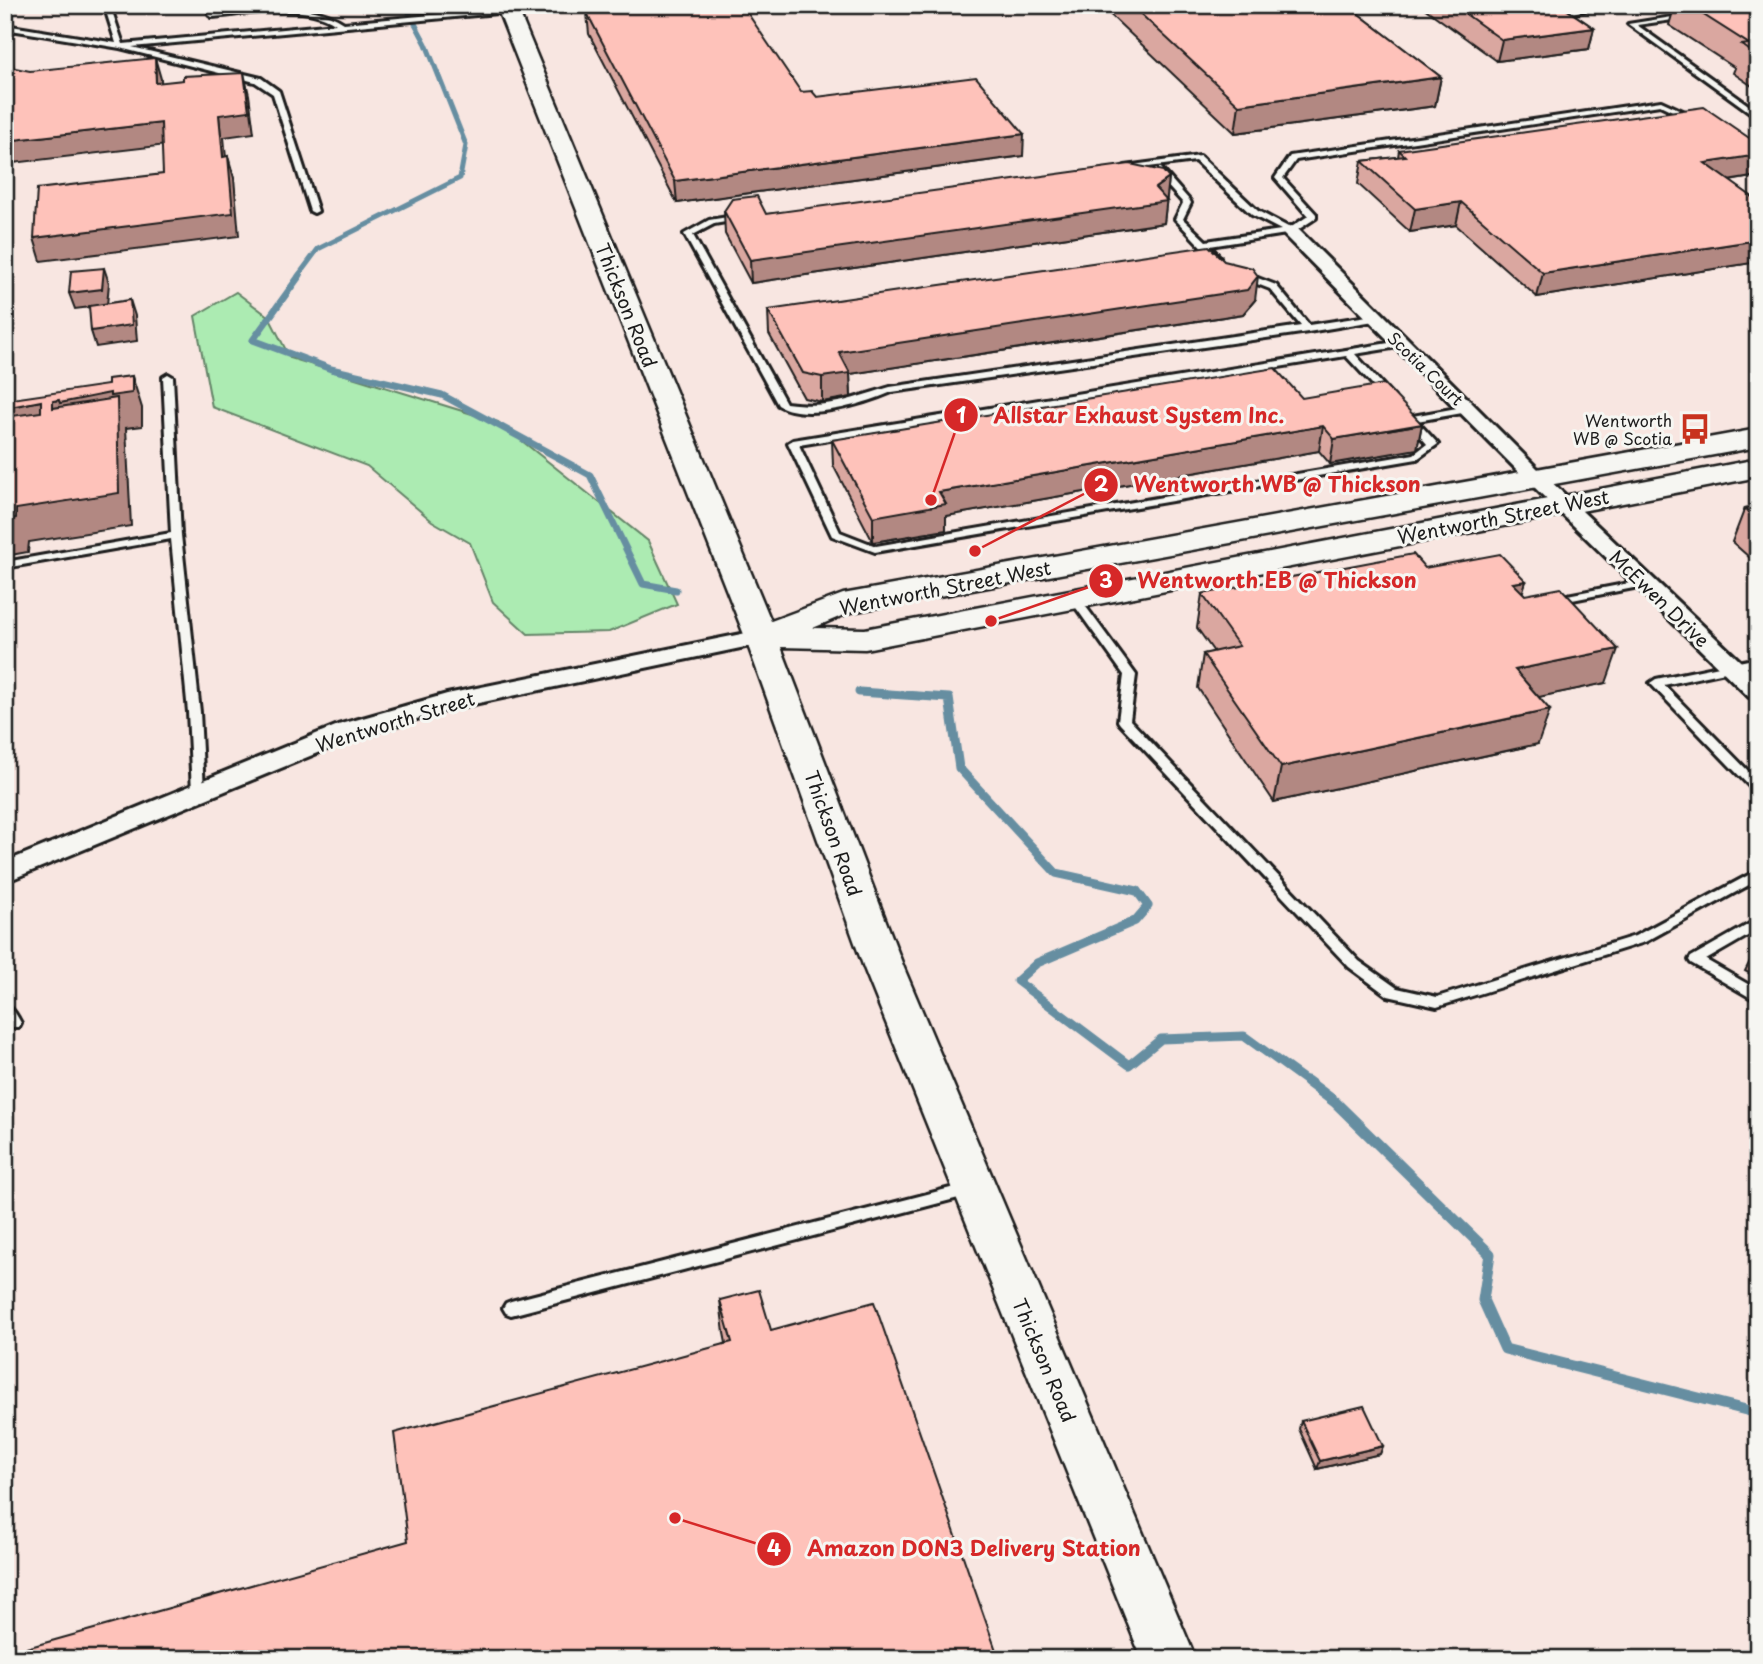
<svg xmlns="http://www.w3.org/2000/svg" width="1763" height="1664" font-family="'Playpen Sans',sans-serif">
  <rect width="100%" height="100%" fill="#f8e6e1"/>
  <filter id="ink" filterUnits="userSpaceOnUse"><feTurbulence type="fractalNoise" baseFrequency=".0143" numOctaves="2"/><feDisplacementMap in="SourceGraphic" scale="14" xChannelSelector="R" yChannelSelector="G"/><feConvolveMatrix kernelMatrix="1 2 1 2 8 2 1 2 1" color-interpolation-filters="sRGB"/></filter>
  <g filter="url(#ink)">
    <!-- green -->
    <path fill="#acebb2" stroke="#648467" stroke-width="2" d="M236 292 269 317 290 358 498 422 648 541 677 604 609 632 528 634 493 602 470 543 432 521 367 466 212 407 195 316Z"/>
    <g fill="none" stroke-linecap="round" stroke-linejoin="round">
      <!-- stream-far3 -->
      <path stroke="#668ea1" stroke-width="5" d="M298 276 318 249 460 178 466 145 426 44 405 5"/>
      <!-- stream-far2 -->
      <path stroke="#668ea1" stroke-width="7" d="M300 275 253 340 331 369 442 395 590 475 643 584 676 590"/>
      <!-- stream-far1 -->
      <path stroke="#668ea1" stroke-width="9" d="M859 692 949 698 959 768 1056 873 1137 891 1148 906 1135 921 1037 963 1017 981 1129 1065 1161 1039 1244 1036 1309 1083"/>
      <!-- stream -->
      <path stroke="#668ea1" stroke-width="11" d="M1307 1081 1335 1102 1490 1254 1483 1300 1505 1349 1758 1413"/>
      <defs>
        <g id="service">
          <path d="M104 5H110L123 44 336 24C306 2 247 14 212 17L209 15 208 5H214L215 13C256 9 308 0 344 23L508 8 511 10 508 12 132 47 261 78 279 91 318 211 314 213 310 211 273 94 255 82 120 48 5 29V25L116 43Z"/>
          <path d="M1600 5H1620L1558 15 1555 13Z"/>
          <path d="M1685 15 1687 16V18L1637 25 1758 112V118L1628 24Z"/>
          <path d="M1661 101 1696 117 1689 119 1660 105 1296 160 1283 178 1316 214V218L1293 233 1210 246 1220 257 1216 260 1213 259 1175 219 1183 203 1155 172V168H1161L1190 201 1191 203 1183 219 1206 241 1281 230 1252 215 1195 161 1125 170 1121 168 1125 166 1200 156 1258 211 1290 228 1308 216 1275 178 1290 156Z"/>
          <path d="M740 215H743V219L714 224 693 235 786 403C830 409 850 399 890 387L1301 326 1270 289 1239 277V273L1242 272 1276 285 1309 325 1374 315 1378 318 1374 321 1308 332 892 392C864 404 806 422 778 405L684 234 709 220Z"/>
          <path d="M1401 341 1405 344 1404 346 1355 354 1392 395 1394 397 1389 400 1386 399 1346 356 799 445 840 532 876 546 1414 454 1427 444 1407 421V417L1468 406 1473 409 1468 412 1417 421 1438 444 1417 459 875 552 832 536 788 443 793 440Z"/>
          <path d="M168 374 173 377 181 535 200 712 204 791 198 795 192 791 188 712 171 539 5 568V562L171 533 163 377Z"/>
          <path d="M1645 580 1650 583 1649 585 1557 603 1552 600 1557 597Z"/>
          <path d="M1074 595 1078 596 1136 675 1130 720 1359 961 1397 988 1437 997 1635 936 1758 870V880L1645 942 1437 1007 1388 996 1349 967 1120 724 1118 721 1124 675 1069 598Z"/>
          <path d="M1758 658V665L1664 685 1758 781V792L1754 791 1650 683 1656 679Z"/>
          <path d="M1758 919V930L1706 960 1758 990V1002L1691 963 1689 960 1691 957Z"/>
          <path d="M5 1005C13 1007 17 1016 21 1023L19 1027H9L5 1021Z"/>
          <path d="M970 1183 975 1185 977 1189 975 1193 970 1195 511 1315 506 1313 503 1308 506 1303 511 1301Z"/>
        </g>
        <g id="minor">
          <path d="M512 5H561C552 12 509 17 501 10Z"/>
          <path d="M1290 226 1296 227 1543 474 1758 678V700L1749 697 1529 482 1284 235 1281 231Z"/>
          <path d="M761 630 769 632 773 637 769 642 450 709 356 737 5 882V862L338 725 447 694Z"/>
        </g>
        <path id="secondary" d="M496 5H516L771 621 843 594 1758 429V447L851 612 813 628 865 629 1758 459V477L865 649 781 647 904 968 1196 1659H1142L864 968 745 637Z"/>
      </defs>
      <!-- service casing -->
      <use href="#service" stroke="#1c1c1c" stroke-width="6"/>
      <!-- minor casing -->
      <use href="#minor" stroke="#1c1c1c" stroke-width="6"/>
      <!-- secondary casing -->
      <use href="#secondary" stroke="#1c1c1c" stroke-width="5"/>
      <!-- service -->
      <use href="#service" fill="#f6f6f2" fill-rule="evenodd"/>
      <!-- minor -->
      <use href="#minor" fill="#f6f6f2" fill-rule="evenodd"/>
      <!-- secondary -->
      <use href="#secondary" fill="#f6f6f2" fill-rule="evenodd"/>
    </g>
    <!-- wall -->
    <g fill="#daa7a0" stroke="#1c1c1c" stroke-width="2">
      <path d="M1100 5H1347L1441 77 1435 106 1235 133Z"/>
      <path d="M1420 5H1571L1562 6 1594 28 1589 49 1497 61Z"/>
      <path d="M1675 5H1758V90L1733 73 1735 68 1669 25Z"/>
      <path d="M587 13 817 97 1023 156 677 203 589 34Z"/>
      <path d="M1399 150 1758 176 1729 181 1758 201V262L1537 297 1456 225 1410 232 1358 184 1362 161 1398 157Z"/>
      <path d="M1169 178 1164 223 751 283 725 234 724 211 766 214Z"/>
      <path d="M1255 300 1243 314 850 374 851 397 822 402 804 398 769 334 768 310Z"/>
      <path d="M1302 398 1422 424 1417 449 1330 464 1319 451 946 516V530L873 542 833 465 832 440Z"/>
      <path d="M1758 506V565L1732 542 1745 508Z"/>
      <path d="M1425 568 1526 581 1522 592 1606 683 1538 697V744L1274 802 1198 688 1203 654 1214 652 1197 628 1202 594Z"/>
      <path d="M1758 945V978L1745 971Z"/>
      <path d="M1758 1187V1196L1754 1193Z"/>
      <path d="M720 1300 771 1330 408 1541 726 1343 724 1333Z"/>
      <path d="M1301 1421 1383 1446 1380 1454 1317 1469 1299 1429Z"/>
    </g>
    <!-- shaded-wall -->
    <g fill="#b28882" stroke="#1c1c1c" stroke-width="2">
      <path d="M1057 5H1074L1057 7Z"/>
      <path d="M1594 28 1589 49 1497 61 1502 40Z"/>
      <path d="M7 47 14 68 5 70V58Z"/>
      <path d="M155 58 161 79 162 105 156 83Z"/>
      <path d="M244 73 249 95 254 133 224 137 228 179 223 157 219 115Z"/>
      <path d="M1441 77 1435 106 1235 133 1239 105Z"/>
      <path d="M161 123 167 145 5 164V141Z"/>
      <path d="M1024 134 1023 156 677 203 675 181Z"/>
      <path d="M1758 155V176L1697 186 1705 163Z"/>
      <path d="M228 156 234 178 239 236 41 261 34 238Z"/>
      <path d="M1169 178 1164 223 751 283 750 260 1155 188Z"/>
      <path d="M1461 202 1456 225 1410 232 1415 209Z"/>
      <path d="M1758 240V262L1537 297 1543 273Z"/>
      <path d="M104 268 109 283 107 305 75 309 69 293Z"/>
      <path d="M1258 276 1255 300 1243 314 850 374 851 397 822 402V377L839 352Z"/>
      <path d="M130 300 135 316 137 341 96 347 91 331Z"/>
      <path d="M132 376 142 408V426L126 428 131 526 29 542 28 552 5 556V520L16 509 53 408V401L59 400 60 403Z"/>
      <path d="M41 401 53 433 5 443V408Z"/>
      <path d="M1422 424 1417 449 1330 464 1334 439Z"/>
      <path d="M1323 426 1319 451 946 516V530L873 542V517L939 492Z"/>
      <path d="M1526 581 1516 614 1513 583Z"/>
      <path d="M1618 649 1606 683 1505 704 1515 670Z"/>
      <path d="M1550 710 1538 744 1274 802 1281 767Z"/>
      <path d="M1383 1446 1380 1454 1317 1469 1320 1461Z"/>
    </g>
    <!-- building -->
    <g fill="#fec2ba" stroke="#1c1c1c" stroke-width="2">
      <path d="M656 5H742L801 92 812 91 817 97 976 77 1024 134 675 181 587 13Z"/>
      <path d="M1131 5H1347L1441 77 1239 105Z"/>
      <path d="M1453 5H1560L1594 28 1502 40Z"/>
      <path d="M1688 5H1758V56L1742 45 1749 44Z"/>
      <path d="M155 58 156 83 183 80V76L244 73 249 111 219 115 223 157 228 156 233 213 34 238 37 189 163 174 161 123 5 141V66L30 71Z"/>
      <path d="M1704 107 1758 144V155L1705 163 1758 201V240L1543 273 1461 202 1415 209 1362 161 1405 156 1399 150Z"/>
      <path d="M1130 164 1163 171 1169 178 1155 188 1167 201 750 260 724 211 732 199 757 196 766 214Z"/>
      <path d="M1209 246 1224 261 1252 268 1258 276 1247 290 839 352 850 373 822 377 803 373 768 310Z"/>
      <path d="M104 268 102 289 69 293 71 271Z"/>
      <path d="M130 300 132 325 91 331 89 306Z"/>
      <path d="M1275 368 1302 398 1384 384 1422 424 1334 439 1323 426 939 492 946 504 873 517 832 440Z"/>
      <path d="M132 376V393L110 396V393L60 403 59 400 53 401V408L117 398 119 493 16 509V518L5 520V417L41 412V401L5 408V400L108 385V379Z"/>
      <path d="M1758 506V520L1745 508Z"/>
      <path d="M1413 554 1425 568 1500 554 1526 581 1513 583 1525 595 1561 588 1618 649 1515 670 1550 710 1281 767 1203 654 1239 646 1202 594Z"/>
      <path d="M759 1290 771 1330 874 1302 999 1659H5V1654L408 1541 394 1433 732 1342 720 1300Z"/>
      <path d="M1364 1406 1383 1446 1320 1461 1301 1421Z"/>
      <path d="M1687 1652 1691 1659H1664Z"/>
    </g>
  </g>
  <!-- icons -->
  <defs>
    <symbol id="bus-bare" viewBox="-9 -9 18 18"><path d="M-5-6H5V4H4V6H2V4H-2V6H-4V4H-5ZM-3.5-4V0h7V-4ZM-3.5 1.2v1.5H-2V1.2ZM2 1.2v1.5H3.5V1.2Z" fill="#c8321e" stroke="#f6f6f2" stroke-width="2.5" paint-order="stroke"/></symbol>
  </defs>
  <g fill-rule="evenodd">
    <use href="#bus-bare" x="1673" y="407" width="44" height="44"/>
  </g>
  <g text-anchor="middle" dominant-baseline="central" stroke-width="6" stroke-linejoin="round" paint-order="stroke">
    <!-- far-street labels -->
    <g font-size="16" fill="#1c1c1c" stroke="#f6f6f2">
      <text transform="translate(1426 368) rotate(44)">Scotia Court</text>
    </g>
    <!-- far-poi labels -->
    <g font-size="16" fill="#1c1c1c" stroke="#f6f6f2" text-anchor="end">
      <text x="1672" y="420">Wentworth<tspan x="1672" dy="18">WB @ Scotia</tspan></text>
    </g>
    <!-- street labels -->
    <g font-size="19" fill="#1c1c1c" stroke="#f6f6f2">
      <text transform="translate(627 305) rotate(68)">Thickson Road</text>
      <text transform="translate(1503 516) rotate(-11)">Wentworth Street West</text>
      <text transform="translate(945 587) rotate(-11)">Wentworth Street West</text>
      <text transform="translate(1660 598) rotate(44)">McEwen Drive</text>
      <text transform="translate(395 721) rotate(-17)">Wentworth Street</text>
      <text transform="translate(834 833) rotate(70)">Thickson Road</text>
      <text transform="translate(1045 1360) rotate(67)">Thickson Road</text>
    </g>
  </g>
  <!-- callouts -->
  <path fill="none" stroke="#d62828" stroke-width="2.5" d="M931 500L961 415M975 551L1101 485M991 621L1106 581M675 1518L774 1549"/>
  <g fill="#d62828" stroke="#f6f6f2" stroke-width="2.5">
    <circle cx="931" cy="500" r="7"/>
    <circle cx="975" cy="551" r="7"/>
    <circle cx="991" cy="621" r="7"/>
    <circle cx="675" cy="1518" r="7"/>
    <circle cx="961" cy="415" r="18"/>
    <circle cx="1101" cy="485" r="18"/>
    <circle cx="1106" cy="581" r="18"/>
    <circle cx="774" cy="1549" r="18"/>
  </g>
  <g font-size="21" text-anchor="middle" font-weight="bold" fill="#fff">
    <text x="961" y="423">1</text>
    <text x="1101" y="492">2</text>
    <text x="1106" y="588">3</text>
    <text x="774" y="1556">4</text>
  </g>
  <g font-size="21" text-anchor="middle" font-weight="bold" fill="#d62828" stroke="#f6f6f2" stroke-width="6" stroke-linejoin="round" paint-order="stroke">
    <text x="1139" y="423">Allstar Exhaust System Inc.</text>
    <text x="1277" y="492">Wentworth WB @ Thickson</text>
    <text x="1277" y="588">Wentworth EB @ Thickson</text>
    <text x="974" y="1556">Amazon DON3 Delivery Station</text>
  </g>
  <!-- margin -->
  <rect width="1763" height="1664" fill="none" stroke="#f6f6f2" stroke-width="28"/>
  <rect x="14" y="14" width="1735" height="1636" fill="none" stroke="#1c1c1c" stroke-width="2.5" filter="url(#ink)"/>
</svg>
